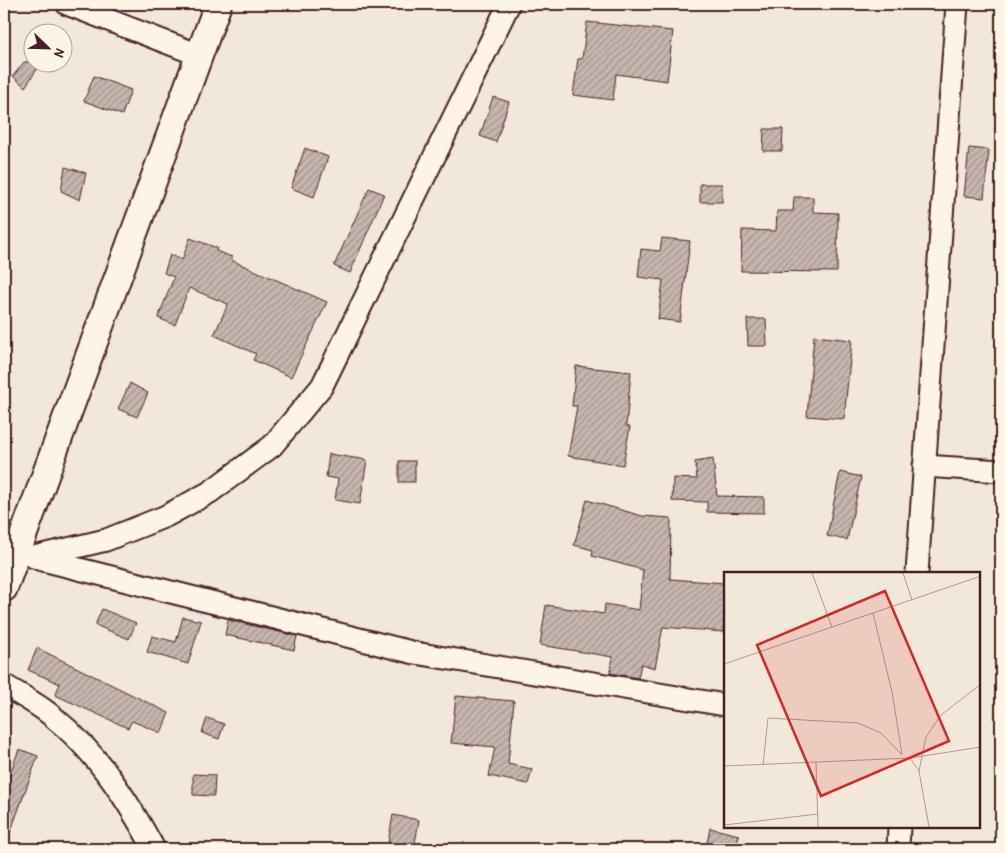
<svg xmlns="http://www.w3.org/2000/svg" width="1005" height="853" font-family="'Patrick Hand',sans-serif">
  <defs>
    <pattern id="building-hatch" width="6" height="6" patternUnits="userSpaceOnUse" patternTransform="scale(1.25)"><rect width="6" height="6" fill="#c7b6af"/><path d="M-1 1l2-2M0 6l6-6M5 7l2-2" fill="none" stroke="#a4938f"/></pattern>
  </defs>
  <rect width="100%" height="100%" fill="#f1e8da"/>
  <filter id="ink" filterUnits="userSpaceOnUse"><feTurbulence type="fractalNoise" baseFrequency=".02" numOctaves="2"/><feDisplacementMap in="SourceGraphic" scale="10" xChannelSelector="R" yChannelSelector="G"/><feConvolveMatrix kernelMatrix="1 2 1 2 8 2 1 2 1" color-interpolation-filters="sRGB"/></filter>
  <g filter="url(#ink)">
    <!-- building -->
    <g fill="url(#building-hatch)" stroke="#4a1f2b">
      <path d="M587 22 673 31 667 81 616 74 613 100 573 95 578 59H582Z"/>
      <path d="M24 62H42L25 87 13 76Z"/>
      <path d="M94 76 131 90 122 115 84 101Z"/>
      <path d="M493 97 509 102 496 142 480 136Z"/>
      <path d="M764 129H783L782 151H763Z"/>
      <path d="M305 148 328 157 314 197 291 188Z"/>
      <path d="M969 148 989 150 984 198 964 196Z"/>
      <path d="M65 167 86 173 80 200 61 191Z"/>
      <rect x="700" y="184" width="22" height="18"/>
      <path d="M369 188 384 194 350 273 334 266Z"/>
      <path d="M794 197H813V212L838 213 837 272 741 271 742 230 776 231 777 211H793Z"/>
      <path d="M190 238 217 248 216 251 232 257 231 260 327 302 291 377 253 360 256 354 214 335 228 304 189 288 175 325 158 318 174 277 164 273 170 255 182 260Z"/>
      <path d="M662 238 690 241 680 322 658 319 663 280 638 277 641 249 660 251Z"/>
      <path d="M747 319H766L767 346H748Z"/>
      <path d="M814 336 852 340 844 419 807 416Z"/>
      <path d="M576 366 631 372 626 426 630 427 623 465 568 456 577 406H572Z"/>
      <path d="M130 383 148 393 137 417 118 409Z"/>
      <path d="M329 454 367 460 360 504 335 500 338 479 326 477Z"/>
      <path d="M713 459 717 496 764 497V513L707 512V502L672 501 673 478 697 479 695 462Z"/>
      <rect x="399" y="461" width="16" height="21"/>
      <path d="M840 472 861 477 847 540 827 536Z"/>
      <path d="M587 500 642 516 671 518 670 579 725 583 724 632 663 627 655 668 641 664 638 678 610 673 613 657 540 645 546 605 604 614 605 604 639 610 643 570 592 556 593 550 574 545Z"/>
      <path d="M102 609 136 623 129 639 95 625Z"/>
      <path d="M183 617 201 621 188 664 147 652 152 636 176 642Z"/>
      <path d="M228 620 297 636 294 650 225 635Z"/>
      <path d="M37 648 169 713 161 733 132 721 128 728 55 695 60 684 28 670Z"/>
      <path d="M456 696 514 701 508 764 532 769 528 784 489 776 495 747 451 743Z"/>
      <path d="M207 718 224 724 219 739 202 733Z"/>
      <path d="M19 749 38 756 6 844H4V791Z"/>
      <path d="M193 774 215 775 214 796 193 795Z"/>
      <path d="M393 815 419 820 414 849H387Z"/>
      <path d="M710 828 739 835 736 849H706Z"/>
    </g>
    <g fill="none" stroke-linecap="round" stroke-linejoin="round">
      <defs>
        <g id="minor">
          <path d="M67 4 199 55"/>
          <path d="M924 466 1001 471"/>
          <path d="M34 557 106 540 166 516 210 492 272 446 322 386 509 4"/>
          <path d="M39 559 415 653 725 705"/>
          <path d="M917 573 957 4"/>
          <path d="M4 685C20 695 38 704 52 716 97 752 127 799 154 849"/>
          <path d="M898 849 899 827"/>
        </g>
        <path id="tertiary" d="M4 588 218 4"/>
      </defs>
      <!-- minor casing -->
      <use href="#minor" stroke="#4a1f2b" stroke-width="25"/>
      <!-- tertiary casing -->
      <use href="#tertiary" stroke="#4a1f2b" stroke-width="30"/>
      <!-- minor -->
      <use href="#minor" stroke="#fcf5e5" stroke-width="21"/>
      <!-- tertiary -->
      <use href="#tertiary" stroke="#fcf5e5" stroke-width="26"/>
    </g>
  </g>
  <!-- overview -->
  <g transform="translate(724 572)">
    <rect width="256" height="256" fill="#f1e8da"/>
    <path fill="none" stroke="#ae9894" stroke-width="1" d="M88 1 108 55M179 1 188 28M149 41 168 120 178 182M0 92 257 4M186 186 195 199M92 190 94 255M39 193 44 146 134 151 157 161 178 183M0 194 186 186 257 175M0 253 94 242M205 255 195 199 202 165 217 143 257 112"/>
    <path fill="#d62828" fill-opacity="0.15" stroke="#d62828" stroke-width="2.5" d="M161 19 225 169 97 224 33 73Z"/>
    <rect width="256" height="256" fill="none" stroke="#4a1f2b" stroke-width="2.5"/>
  </g>
  <!-- margin -->
  <rect width="1005" height="853" fill="none" stroke="#fcf5e5" stroke-width="20"/>
  <rect x="10" y="10" width="985" height="833" fill="none" stroke="#4a1f2b" stroke-width="2" filter="url(#ink)"/>
  <!-- north arrow -->
  <g transform="translate(48 48) rotate(113)"><circle r="24" fill="#fcf5e5" stroke="#b59f9b"/>
  <path d="M0-4L9 19L0 12L-9 19Z" fill="#4a1f2b"/>
  <text y="-8" font-size="14" font-weight="bold" text-anchor="middle" fill="#4a1f2b">N</text>
  </g>
</svg>
